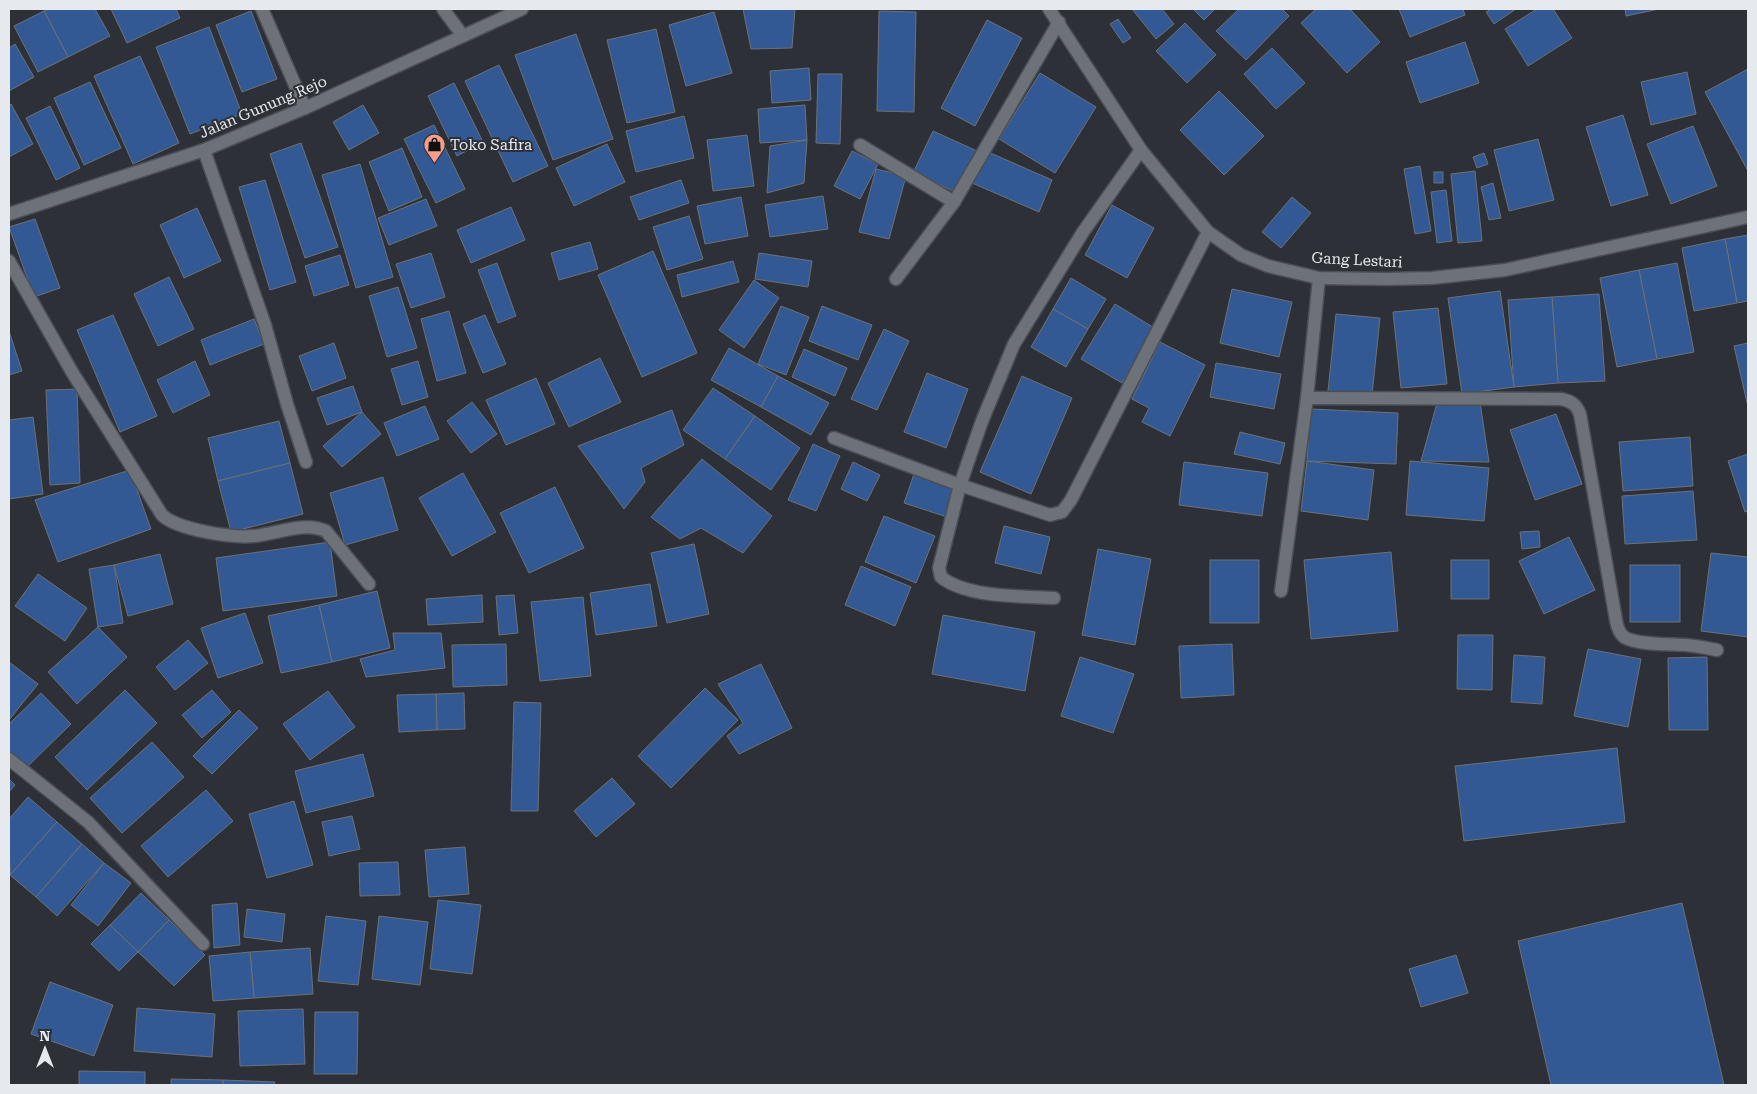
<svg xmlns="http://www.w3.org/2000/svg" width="1757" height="1094" font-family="'Roboto Serif',serif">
  <rect width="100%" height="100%" fill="#2d3137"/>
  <!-- building -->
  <g fill="#335994" stroke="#6c7178">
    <path d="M49 9H95L110 36 68 57 44 11Z"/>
    <path d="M111 9H176L180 18 127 43Z"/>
    <path d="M743 9H795L792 48 751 49Z"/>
    <path d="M1132 9H1162L1174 24 1156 39Z"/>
    <path d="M1193 9H1215L1204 20Z"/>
    <path d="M1239 9H1282L1289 16 1246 60 1216 31Z"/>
    <path d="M1316 9H1350L1380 42 1347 73 1301 23Z"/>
    <path d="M1399 9H1463L1465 15 1410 37Z"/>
    <path d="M1491 9H1516L1494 24 1486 12Z"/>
    <path d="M1537 9H1553L1572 38 1528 66 1505 29Z"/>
    <path d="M1625 9H1659L1626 16Z"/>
    <path d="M44 11 68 57 38 72 14 26Z"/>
    <path d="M251 11 277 79 242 92 216 25Z"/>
    <path d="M879 11 916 12 914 112 877 111Z"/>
    <path d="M714 12 732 73 686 86 669 25Z"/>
    <path d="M1118 19 1131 38 1123 43 1110 24Z"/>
    <path d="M987 20 1022 38 975 126 941 108Z"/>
    <path d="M1185 23 1216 55 1187 83 1156 51Z"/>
    <path d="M209 27 242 114 190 134 156 47Z"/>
    <path d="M656 29 675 112 627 123 607 40Z"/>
    <path d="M576 34 613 139 553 160 515 55Z"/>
    <path d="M1465 42 1479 83 1420 103 1406 62Z"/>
    <path d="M15 44 34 77 9 91V48Z"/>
    <path d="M1272 48 1305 83 1276 109 1244 74Z"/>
    <path d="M140 56 179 143 133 164 94 76Z"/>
    <path d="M499 65 548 166 513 182 465 81Z"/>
    <path d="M809 68 811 100 772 103 770 71Z"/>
    <path d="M1748 69V171L1705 92Z"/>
    <path d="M1687 72 1696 114 1651 125 1641 82Z"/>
    <path d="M1040 73 1096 107 1055 173 999 139Z"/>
    <path d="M818 74H842L840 144 816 143Z"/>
    <path d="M90 82 121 148 84 165 54 98Z"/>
    <path d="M454 83 483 142 457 156 428 96Z"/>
    <path d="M1219 91 1264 136 1224 175 1180 130Z"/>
    <path d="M11 104 33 144 9 157V106Z"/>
    <path d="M363 105 379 133 349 150 333 122Z"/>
    <path d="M805 105 807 140 760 143 758 109Z"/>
    <path d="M50 106 80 168 56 180 26 118Z"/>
    <path d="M1623 115 1648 195 1611 206 1586 127Z"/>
    <path d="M684 116 694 158 636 172 626 131Z"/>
    <path d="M434 125 465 189 436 203 404 139Z"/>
    <path d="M1693 126 1717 186 1671 204 1647 144Z"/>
    <path d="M933 131 977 151 958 193 913 173Z"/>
    <path d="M747 135 754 186 713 191 707 140Z"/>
    <path d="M1538 139 1554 200 1509 211 1494 150Z"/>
    <path d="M807 140 804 183 767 193 770 146Z"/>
    <path d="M301 143 338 247 305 258 270 154Z"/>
    <path d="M607 144 625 182 574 206 556 168Z"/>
    <path d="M402 148 422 197 389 211 369 162Z"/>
    <path d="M852 151 878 164 860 199 834 186Z"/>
    <path d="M986 151 1052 180 1039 212 972 183Z"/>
    <path d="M1484 153 1488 164 1477 168 1473 157Z"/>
    <path d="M360 164 393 277 356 288 322 175Z"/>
    <path d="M1420 166 1431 231 1415 234 1404 169Z"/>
    <path d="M876 169 906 176 889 239 859 232Z"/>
    <path d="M1475 171 1482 241 1458 243 1451 174Z"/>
    <rect x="1434" y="172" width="9" height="11"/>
    <path d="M265 180 296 282 270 290 239 187Z"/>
    <path d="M681 180 689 203 639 220 630 197Z"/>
    <path d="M1493 183 1501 218 1489 220 1481 187Z"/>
    <path d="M1446 190 1452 241 1437 243 1431 192Z"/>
    <path d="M823 196 828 229 770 237 765 205Z"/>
    <path d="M741 197 748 236 705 244 697 206Z"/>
    <path d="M1292 197 1311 213 1281 248 1262 232Z"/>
    <path d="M426 199 437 226 389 245 378 218Z"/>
    <path d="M1112 205 1154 228 1127 278 1085 255Z"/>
    <path d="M511 207 525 240 471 263 457 230Z"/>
    <path d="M197 208 221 261 184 278 160 225Z"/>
    <path d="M689 216 703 259 667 270 653 227Z"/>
    <path d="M35 219 60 288 34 297 9 227Z"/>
    <path d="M1748 235V301L1737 303 1725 239Z"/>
    <path d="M1725 239 1737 303 1694 311 1682 248Z"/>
    <path d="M590 242 598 269 559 280 551 253Z"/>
    <path d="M653 251 697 353 642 377 598 275Z"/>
    <path d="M431 253 445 297 411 308 396 264Z"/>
    <path d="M759 253 812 261 808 287 755 279Z"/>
    <path d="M340 255 349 285 314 296 305 266Z"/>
    <path d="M733 261 739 282 682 297 677 275Z"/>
    <path d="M497 263 516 316 498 323 478 270Z"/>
    <path d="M1677 263 1694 352 1657 359 1639 270Z"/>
    <path d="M1639 270 1657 359 1617 367 1600 278Z"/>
    <path d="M169 277 194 329 158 346 134 294Z"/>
    <path d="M1071 278 1106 299 1088 329 1053 309Z"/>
    <path d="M754 280 779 298 744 348 719 330Z"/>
    <path d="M398 287 417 348 387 357 369 296Z"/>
    <path d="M1232 289 1292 302 1279 357 1220 343Z"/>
    <path d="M1500 291 1514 387 1462 394 1448 298Z"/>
    <path d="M1599 294 1605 381 1558 383 1552 297Z"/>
    <path d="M1552 297 1558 383 1514 387 1508 300Z"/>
    <path d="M1115 304 1156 329 1122 383 1081 359Z"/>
    <path d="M781 306 809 317 786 375 758 364Z"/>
    <path d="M822 306 872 325 858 360 809 341Z"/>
    <path d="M1438 308 1447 384 1401 388 1393 312Z"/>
    <path d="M1053 309 1088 329 1066 367 1031 347Z"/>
    <path d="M449 311 466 373 437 381 421 319Z"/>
    <path d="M1336 314 1380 318 1372 395 1328 391Z"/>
    <path d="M113 315 157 416 120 432 77 330Z"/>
    <path d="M485 315 506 364 483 373 463 324Z"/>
    <path d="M254 319 264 344 210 365 201 340Z"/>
    <path d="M884 329 909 341 877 410 851 399Z"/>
    <path d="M9 331 22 371 9 375Z"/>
    <path d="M1160 342 1205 365 1170 436 1142 422 1149 408 1132 399Z"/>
    <path d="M334 343 346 378 312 391 299 356Z"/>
    <path d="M1748 343V407L1734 346Z"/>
    <path d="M729 348 778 376 761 407 711 380Z"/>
    <path d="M804 349 847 368 835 396 792 377Z"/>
    <path d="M600 358 621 402 569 427 548 383Z"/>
    <path d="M195 361 210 395 173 413 157 380Z"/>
    <path d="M418 361 428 397 402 405 391 369Z"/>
    <path d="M1216 363 1281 374 1274 409 1210 397Z"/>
    <path d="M927 373 968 389 946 448 904 432Z"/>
    <path d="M778 376 829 403 811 435 761 407Z"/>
    <path d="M1022 376 1072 398 1031 494 980 472Z"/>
    <path d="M536 378 555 424 506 445 486 400Z"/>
    <path d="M353 386 362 412 327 425 317 398Z"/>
    <path d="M713 388 755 416 725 459 683 430Z"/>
    <path d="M77 389 80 483 50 485 46 390Z"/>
    <path d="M472 402 497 434 471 453 447 421Z"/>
    <path d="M1480 402 1489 462 1421 461 1437 403Z"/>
    <path d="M425 406 439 439 397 456 384 423Z"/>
    <path d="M1310 409 1398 413 1396 464 1307 461Z"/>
    <path d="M672 410 684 445 641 468 645 482 624 509 578 446Z"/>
    <path d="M362 412 381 434 342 467 323 446Z"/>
    <path d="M1556 414 1582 484 1535 500 1510 430Z"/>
    <path d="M755 416 800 448 771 490 725 459Z"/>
    <path d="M33 417 43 494 9 499V420Z"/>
    <path d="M279 421 290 463 218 481 208 438Z"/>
    <path d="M1240 432 1285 443 1280 464 1234 454Z"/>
    <path d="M1690 437 1693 486 1623 491 1619 442Z"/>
    <path d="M813 444 840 456 816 511 788 500Z"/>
    <path d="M1748 454V511L1745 512 1728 461Z"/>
    <path d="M702 459 772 516 743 553 701 528 680 539 651 517Z"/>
    <path d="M1307 461 1374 470 1368 520 1301 511Z"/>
    <path d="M1410 461 1489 468 1484 521 1406 515Z"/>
    <path d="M853 462 880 475 867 501 841 489Z"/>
    <path d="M1184 462 1268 473 1262 516 1179 505Z"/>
    <path d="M290 463 303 514 231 532 218 481Z"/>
    <path d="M130 470 151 529 58 562 35 500Z"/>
    <path d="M463 473 496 532 452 556 419 498Z"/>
    <path d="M914 474 957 488 947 517 904 503Z"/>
    <path d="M383 477 398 530 345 545 330 493Z"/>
    <path d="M555 487 584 548 529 573 500 513Z"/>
    <path d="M1693 491 1697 540 1625 544 1622 496Z"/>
    <path d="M884 516 935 536 916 583 865 562Z"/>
    <path d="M1004 526 1050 537 1041 574 995 563Z"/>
    <path d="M1539 531 1540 547 1522 549 1520 532Z"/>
    <path d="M1569 537 1595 590 1544 614 1519 561Z"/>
    <path d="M330 542 337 596 223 611 216 558Z"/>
    <path d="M694 544 709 614 667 623 651 553Z"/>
    <path d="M1098 549 1151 559 1135 645 1082 635Z"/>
    <path d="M1391 552 1398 631 1311 639 1304 560Z"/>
    <path d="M1711 553 1748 557V637L1701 631Z"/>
    <path d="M160 554 173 604 128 616 114 565Z"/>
    <rect x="1210" y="560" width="49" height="63"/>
    <rect x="1451" y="560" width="38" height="39"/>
    <path d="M114 565 123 623 98 627 89 569Z"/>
    <rect x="1630" y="565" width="50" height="57"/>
    <path d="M861 566 911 587 895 626 845 605Z"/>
    <path d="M38 574 87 608 65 641 15 606Z"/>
    <path d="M650 584 657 626 596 635 590 593Z"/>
    <path d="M377 591 390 648 332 662 319 605Z"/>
    <path d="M482 595 483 622 428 625 426 599Z"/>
    <path d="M514 595 518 633 499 635 496 596Z"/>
    <path d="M583 597 591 676 540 681 531 602Z"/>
    <path d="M319 605 332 662 281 673 268 616Z"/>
    <path d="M245 613 263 663 218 678 201 628Z"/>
    <path d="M943 615 1035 632 1025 691 932 674Z"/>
    <path d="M98 627 127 657 77 704 48 672Z"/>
    <path d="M393 633H441L445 668 366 677 360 659 395 650Z"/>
    <path d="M1458 635H1493L1492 690 1457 689Z"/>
    <path d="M188 640 208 663 175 690 156 667Z"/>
    <path d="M506 644 507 685 453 687 452 645Z"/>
    <path d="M1232 644 1234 695 1181 698 1179 646Z"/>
    <path d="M1588 649 1641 659 1628 727 1574 716Z"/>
    <path d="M1514 655 1545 657 1542 704 1511 702Z"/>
    <path d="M1080 657 1134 674 1113 733 1061 716Z"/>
    <path d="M1707 657 1708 730H1669L1668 658Z"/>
    <path d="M9 662 38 684 9 720Z"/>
    <path d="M761 664 792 728 739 754 727 736 743 723 718 684Z"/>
    <path d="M705 688 738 720 671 788 638 756Z"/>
    <path d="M125 690 157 723 87 790 55 757Z"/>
    <path d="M212 690 231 712 202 738 182 715Z"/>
    <path d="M328 691 355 727 310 760 283 724Z"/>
    <path d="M41 693 71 724 25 769 9 752V724Z"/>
    <path d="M464 693 465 729 437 730 436 694Z"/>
    <path d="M436 694 437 730 399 732 397 695Z"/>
    <path d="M514 702 541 703 538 811H511Z"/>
    <path d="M239 710 258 728 212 774 193 756Z"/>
    <path d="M152 742 184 777 122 833 90 798Z"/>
    <path d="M1617 748 1625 822 1464 841 1455 766Z"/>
    <path d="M363 754 374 796 306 813 295 771Z"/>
    <path d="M612 778 635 804 596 837 574 811Z"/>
    <path d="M9 779 15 785 9 792Z"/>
    <path d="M206 790 233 821 168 877 141 846Z"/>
    <path d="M28 797 57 822 10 875 9 819Z"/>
    <path d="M294 801 313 865 267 878 249 814Z"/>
    <path d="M352 816 360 849 329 856 322 822Z"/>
    <path d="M57 822 82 844 36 897 10 875Z"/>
    <path d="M82 844 104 863 57 916 36 897Z"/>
    <path d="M465 847 469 894 429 897 425 850Z"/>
    <path d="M398 862 400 895 360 896 359 863Z"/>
    <path d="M104 863 131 883 98 926 71 905Z"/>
    <path d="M141 893 169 920 138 952 110 925Z"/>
    <path d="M438 900 481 905 472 974 430 969Z"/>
    <path d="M237 903 240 945 214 948 212 905Z"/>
    <path d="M1682 903 1724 1085H1551L1518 941Z"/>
    <path d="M247 909 285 914 282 942 244 937Z"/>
    <path d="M326 916 366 921 358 985 318 981Z"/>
    <path d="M379 916 428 922 420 985 372 979Z"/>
    <path d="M169 920 205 955 174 986 138 952Z"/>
    <path d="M110 925 138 952 119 971 91 944Z"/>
    <path d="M310 948 313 994 254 998 250 952Z"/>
    <path d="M250 952 254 998 213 1001 209 956Z"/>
    <path d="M1456 955 1468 993 1421 1007 1409 969Z"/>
    <path d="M50 982 113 1005 94 1056 31 1034Z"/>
    <path d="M137 1008 215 1014 212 1057 134 1051Z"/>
    <path d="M303 1009 305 1064 240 1066 238 1011Z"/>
    <path d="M315 1012H358L357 1074H314Z"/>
    <path d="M79 1071 145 1072V1085H79Z"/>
    <path d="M171 1079 223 1080V1085H171Z"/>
    <path d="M223 1080 275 1082 274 1085H223Z"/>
  </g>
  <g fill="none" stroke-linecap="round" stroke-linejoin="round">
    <defs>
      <g id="minor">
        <path d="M262 9 305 108"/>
        <path d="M443 9 463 36"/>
        <path d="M1049 9 1141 150 1208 232 1241 255 1268 266 1319 278 1386 279 1432 278 1505 270 1748 217"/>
        <path d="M860 145 954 202"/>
        <path d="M204 150 265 325 287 404 306 462"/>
        <path d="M9 214 204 150 305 108 522 9"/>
        <path d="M9 261 72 372 162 515C178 530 232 538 254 536 277 534 303 521 326 531L369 584"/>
        <path d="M896 279 954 202 1059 22"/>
        <path d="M1307 398 1561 399C1571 401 1576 404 1580 414L1616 620C1617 626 1619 633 1624 637 1636 645 1671 644 1686 645 1697 646 1707 648 1717 650"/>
        <path d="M834 438 960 485 1050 515 1062 512 1071 500 1208 232"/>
        <path d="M1281 591 1307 398 1319 278"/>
        <path d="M1054 598C1022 596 967 598 941 577L939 568 960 485 982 421 1014 344 1083 232 1141 150"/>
        <path d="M9 759 88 822 203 944"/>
      </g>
    </defs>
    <!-- minor casing -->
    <use href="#minor" stroke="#4b4f55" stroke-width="15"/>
    <!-- minor -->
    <use href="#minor" stroke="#6d7279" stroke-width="12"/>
  </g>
  <!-- icons -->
  <defs>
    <symbol id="shop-pin" viewBox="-11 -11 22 30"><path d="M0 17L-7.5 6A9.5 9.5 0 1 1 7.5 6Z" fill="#f49e89" stroke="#2d3137"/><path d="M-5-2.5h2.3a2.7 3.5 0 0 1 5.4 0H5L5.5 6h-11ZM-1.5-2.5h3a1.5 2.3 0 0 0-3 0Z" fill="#111"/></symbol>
  </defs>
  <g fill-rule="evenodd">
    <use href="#shop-pin" x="422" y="132" width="25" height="34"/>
  </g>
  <g text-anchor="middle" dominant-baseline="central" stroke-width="4" stroke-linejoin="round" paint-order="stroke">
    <!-- street labels -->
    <g font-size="15" fill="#e6e9ed" stroke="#2d3137">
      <text transform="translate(263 107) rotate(-23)">Jalan Gunung Rejo</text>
      <text transform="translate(1357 260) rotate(3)">Gang Lestari</text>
    </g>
    <!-- poi labels -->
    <g font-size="15" fill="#e6e9ed" stroke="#2d3137" text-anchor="start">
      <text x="450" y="145">Toko Safira</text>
    </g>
  </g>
  <!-- border -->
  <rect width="1757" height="1094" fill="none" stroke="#e6e9ed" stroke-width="20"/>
  <!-- north arrow -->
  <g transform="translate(45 1049)" stroke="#2d3137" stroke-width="4" paint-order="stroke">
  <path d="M0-4L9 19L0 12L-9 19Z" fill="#e6e9ed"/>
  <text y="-8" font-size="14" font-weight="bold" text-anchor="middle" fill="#e6e9ed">N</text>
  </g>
</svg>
